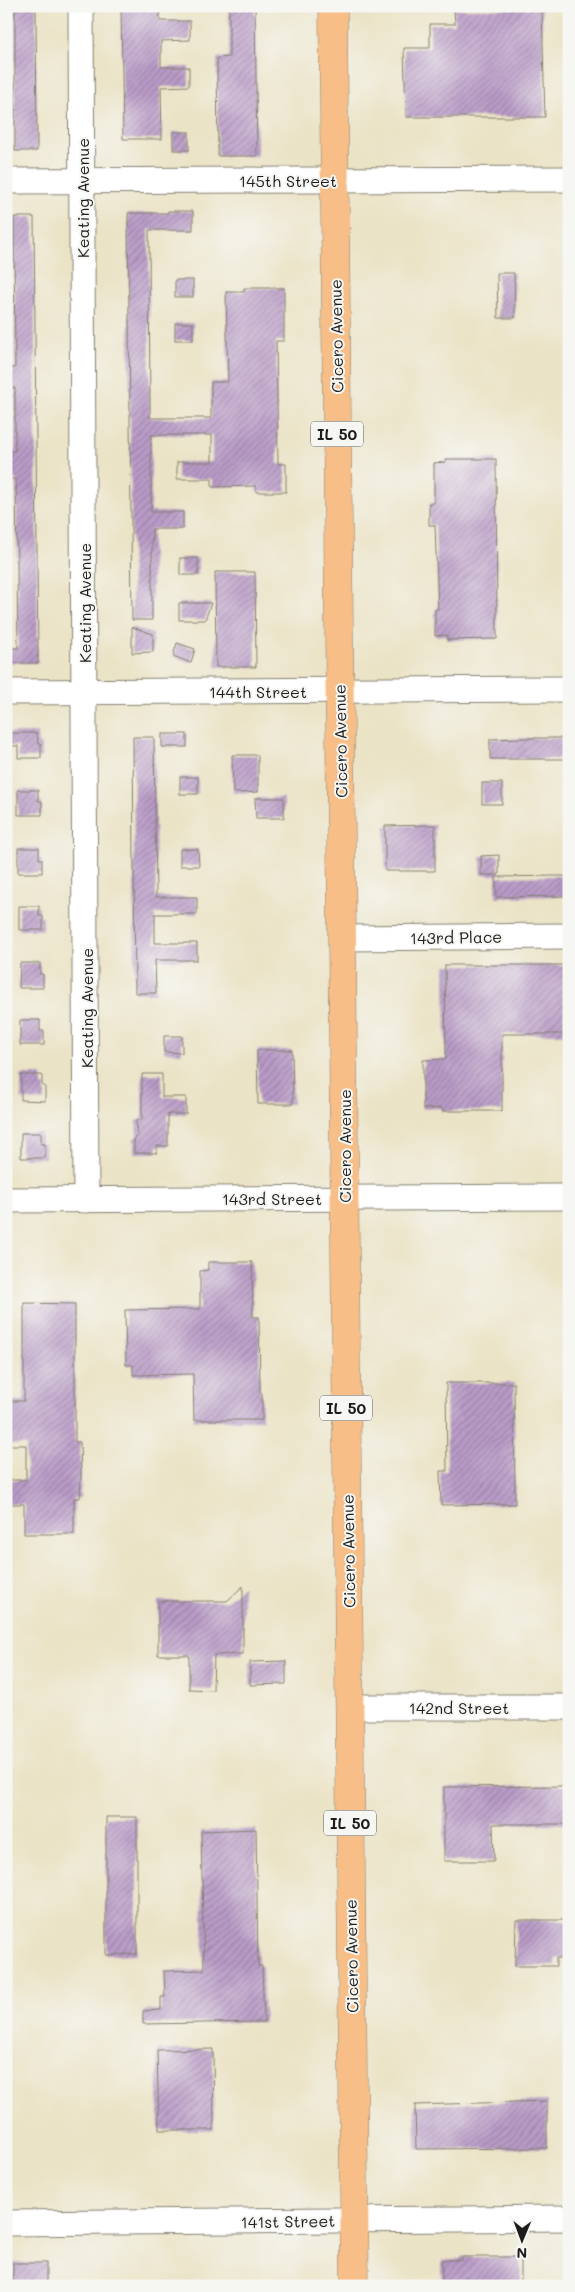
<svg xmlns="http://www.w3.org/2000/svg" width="575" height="2292" font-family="Mali,sans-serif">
  <defs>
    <pattern id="building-hatch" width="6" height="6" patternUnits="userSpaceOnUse" patternTransform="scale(1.25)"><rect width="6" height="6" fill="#ba9bc8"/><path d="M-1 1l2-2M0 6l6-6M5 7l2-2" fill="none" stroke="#967ea2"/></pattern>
  </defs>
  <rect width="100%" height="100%" fill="#f6f6f2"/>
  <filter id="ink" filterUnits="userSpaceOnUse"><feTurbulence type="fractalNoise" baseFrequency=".02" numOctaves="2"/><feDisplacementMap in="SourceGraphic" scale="10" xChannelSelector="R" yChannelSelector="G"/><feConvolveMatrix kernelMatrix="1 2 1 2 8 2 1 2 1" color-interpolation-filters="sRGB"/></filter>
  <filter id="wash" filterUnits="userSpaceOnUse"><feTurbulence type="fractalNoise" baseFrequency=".0096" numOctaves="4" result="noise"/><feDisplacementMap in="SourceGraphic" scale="20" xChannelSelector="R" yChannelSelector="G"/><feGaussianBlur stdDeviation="1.12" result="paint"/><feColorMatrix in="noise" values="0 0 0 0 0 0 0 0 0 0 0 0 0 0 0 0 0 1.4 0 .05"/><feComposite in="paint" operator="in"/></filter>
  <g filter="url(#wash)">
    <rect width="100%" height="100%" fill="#ebe3c6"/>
    <g id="blocks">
      <!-- building -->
      <g fill="url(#building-hatch)">
        <path d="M15 6H36L37 151H15Z"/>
        <path d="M121 6H160V21H190V40L161 41V67H189V86L161 87 162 139H123Z"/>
        <path d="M229 6H255L257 156H218L217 58 229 57Z"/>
        <path d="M542 8 545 117H406L404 48H430V24H455L454 9Z"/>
        <rect x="173" y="132" width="16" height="18"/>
        <path d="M168 211H193V230H149L150 418H211V382H228L226 292H244V288H284V341H276L278 464H286V492H256V486L212 487V479H177V462H212V435H151V512H183V529H152V620H132L128 213H168Z"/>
        <path d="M14 217H34L38 663H6V648H18L16 479H6V451H15V388H6V368H15Z"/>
        <path d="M497 273H514L515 318H498Z"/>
        <rect x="175" y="280" width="18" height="17"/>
        <rect x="175" y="323" width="18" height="17"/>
        <path d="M446 459H496L497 639 447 640V635L435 636V609H438L435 525H429V503H434V463L446 462Z"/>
        <rect x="180" y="558" width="18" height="17"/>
        <path d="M215 572H255L256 667H216Z"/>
        <path d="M179 603H211L205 620H179Z"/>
        <path d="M132 627 153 634V652L132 653Z"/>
        <path d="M177 643 195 649 191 663 173 656Z"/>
        <path d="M6 733H37L38 744H41V758H18V746H6Z"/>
        <rect x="162" y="734" width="25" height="13"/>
        <path d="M133 737H154L156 897H197V914H155V943H197V960H155L156 993H135Z"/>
        <path d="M526 738H569V759H490V739Z"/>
        <path d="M232 755H258V792L233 793Z"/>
        <rect x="180" y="777" width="18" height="17"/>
        <rect x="482" y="783" width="20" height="21"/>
        <path d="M18 790H38V801H42V815H18Z"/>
        <path d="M255 798H284V818H256Z"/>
        <path d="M435 825V871H385V826Z"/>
        <path d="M18 848H39V859H42V873H18Z"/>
        <path d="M180 849H198L199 866H180Z"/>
        <path d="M499 855V875H481V856Z"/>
        <path d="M555 876H569V896L496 897V877Z"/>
        <path d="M19 906H39V916H43V930H19Z"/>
        <path d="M20 963H40V974H43V988H19Z"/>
        <path d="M445 965H569V1034H502V1111H442V1108L423 1109V1060L446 1059Z"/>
        <path d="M20 1020H40V1031H44V1045H20Z"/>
        <path d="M164 1036H182V1053L164 1052Z"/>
        <path d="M257 1050H292L293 1104H258Z"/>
        <path d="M142 1074H162V1097H186V1114H168V1146H157V1153H134V1138L137 1137 136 1120H142Z"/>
        <path d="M21 1075H42V1086H45V1101L21 1100Z"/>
        <path d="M21 1133H41V1144H45V1158H21Z"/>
        <path d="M208 1262H252L253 1317H259L260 1393H262V1420H194L193 1374 133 1375V1365H126L125 1310 200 1309V1271L208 1270Z"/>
        <path d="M24 1303 75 1304V1442H80L81 1476 80 1498H74V1534H24V1504H6V1480H26V1445H6V1401H24Z"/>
        <path d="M446 1383H514L515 1504 441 1505 440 1471H447Z"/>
        <path d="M243 1586V1654L214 1655 213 1690 189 1689V1655H158V1601H227Z"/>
        <path d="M286 1661V1684L250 1685V1662Z"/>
        <path d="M569 1786V1824H493L494 1861H444V1787Z"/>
        <path d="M106 1817H137V1954L106 1955Z"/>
        <path d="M256 1829 258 1966H262L264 2022 143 2024V2011L161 2010V1997H165L164 1971 204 1970 201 1831Z"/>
        <path d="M516 1920H569V1958H556V1966H515Z"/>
        <path d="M213 2049 214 2130H159L157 2050Z"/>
        <path d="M547 2101V2148L416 2149 415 2105Z"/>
        <path d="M462 2257H521V2286H442V2260H462Z"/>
        <rect x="13" y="2263" width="33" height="23"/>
      </g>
    </g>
  </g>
  <g filter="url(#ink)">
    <use href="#blocks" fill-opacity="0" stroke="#848071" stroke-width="1"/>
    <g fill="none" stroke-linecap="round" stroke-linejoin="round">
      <defs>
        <g id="minor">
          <path d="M81 6 86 1200"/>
          <path d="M6 181 569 179"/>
          <path d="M6 692 569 689"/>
          <path d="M342 938 569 936"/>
          <path d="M6 1200 569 1197"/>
          <path d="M349 1707H569"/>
          <path d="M6 2223 569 2218"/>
        </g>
        <path id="major" d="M333 6 355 2286"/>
      </defs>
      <!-- minor casing -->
      <use href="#minor" stroke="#848071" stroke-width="27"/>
      <!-- major casing -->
      <use href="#major" stroke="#848071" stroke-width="29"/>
      <!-- minor -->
      <use href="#minor" stroke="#fff" stroke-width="25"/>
      <!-- major -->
      <use href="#major" stroke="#f7be88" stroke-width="28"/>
    </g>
  </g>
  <g text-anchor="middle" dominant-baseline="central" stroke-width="4" stroke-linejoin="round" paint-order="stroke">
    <!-- shield labels -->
    <g fill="#f6f6f2" stroke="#5d5d5c" stroke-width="1">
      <rect x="311" y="421.5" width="52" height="25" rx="4"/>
      <rect x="320" y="1395.5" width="52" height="25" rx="4"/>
      <rect x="324" y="1810.5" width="52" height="25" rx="4"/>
    </g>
    <g font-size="15" font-weight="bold" fill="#1c1c1c">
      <text x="337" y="434">IL 50</text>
      <text x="346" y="1408">IL 50</text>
      <text x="350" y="1823">IL 50</text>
    </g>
    <!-- street labels -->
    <g font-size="16" fill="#1c1c1c" stroke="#f6f6f2">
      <text x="288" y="180">145th Street</text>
      <text transform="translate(82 198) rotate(-90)">Keating Avenue</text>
      <text transform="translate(336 336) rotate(-91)">Cicero Avenue</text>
      <text transform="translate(84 603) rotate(-90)">Keating Avenue</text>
      <text x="258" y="691">144th Street</text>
      <text transform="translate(340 741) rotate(-91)">Cicero Avenue</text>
      <text transform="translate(456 937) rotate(-1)">143rd Place</text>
      <text transform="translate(86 1008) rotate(-90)">Keating Avenue</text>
      <text transform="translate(344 1146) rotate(-90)">Cicero Avenue</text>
      <text x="272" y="1198">143rd Street</text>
      <text transform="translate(348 1551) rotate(-91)">Cicero Avenue</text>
      <text x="459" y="1707">142nd Street</text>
      <text transform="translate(351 1956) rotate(-91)">Cicero Avenue</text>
      <text transform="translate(288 2221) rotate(-1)">141st Street</text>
    </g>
  </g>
  <!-- margin -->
  <rect width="575" height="2292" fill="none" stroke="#f6f6f2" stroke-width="25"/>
  <!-- north arrow -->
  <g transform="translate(522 2240) rotate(181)" stroke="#f6f6f2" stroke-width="4" paint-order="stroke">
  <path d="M0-4L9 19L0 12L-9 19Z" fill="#1c1c1c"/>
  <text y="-8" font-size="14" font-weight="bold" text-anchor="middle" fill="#1c1c1c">N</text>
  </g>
</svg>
